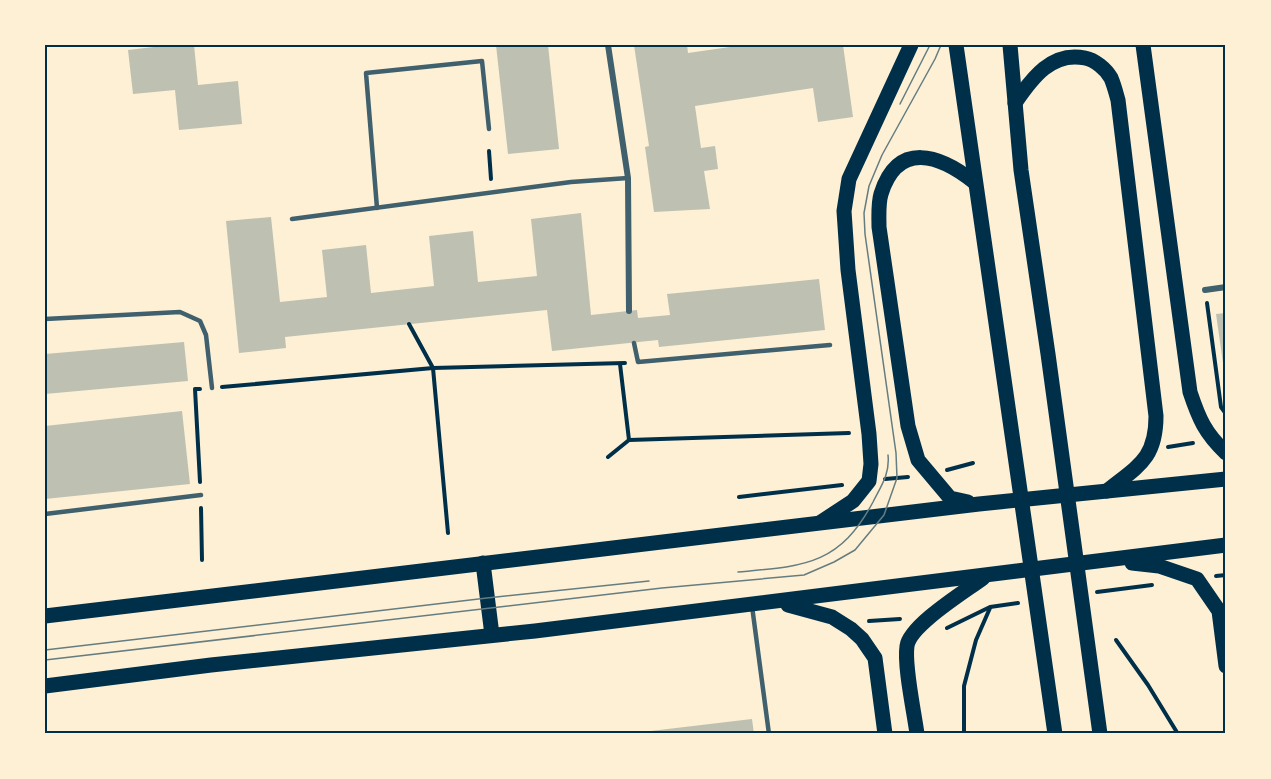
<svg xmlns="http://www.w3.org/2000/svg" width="1271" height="779" font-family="'Roboto Condensed',sans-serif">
  <rect width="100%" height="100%" fill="#fdf0d5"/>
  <!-- building -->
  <g fill="#bec0b2">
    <path d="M171 45H194L198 85 238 81 242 124 179 130 175 90 133 94 128 50Z"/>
    <path d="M496 45H548L559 149 508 154Z"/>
    <path d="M634 45H687L688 53 744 45H843L853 117 818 122 813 88 695 106 701 148 715 146 718 169 704 171 710 209 654 212 645 147 649 146Z"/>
    <path d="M581 213 591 315 637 310 638 318 670 315 667 294 819 279 825 330 659 347 658 340 552 351 547 310 285 337 286 348 239 353 226 221 271 217 280 302 327 297 322 250 366 245 371 293 434 286 429 236 473 231 478 282 537 276 531 219Z"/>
    <path d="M1226 313V377H1225L1216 314Z"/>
    <path d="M184 342 188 381 45 394V354Z"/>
    <path d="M182 411 190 484 45 499V426Z"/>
    <path d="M752 719 754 734H634V733Z"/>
  </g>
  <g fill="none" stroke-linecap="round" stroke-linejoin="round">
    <!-- path -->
    <g stroke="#003049" stroke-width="4">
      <path d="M489 151 491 179"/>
      <path d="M1207 303 1221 407 1226 414"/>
      <path d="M409 324 433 368 448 533"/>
      <path d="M620 364 629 440"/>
      <path d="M222 387 433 368 625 363"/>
      <path d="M1168 447 1193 443"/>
      <path d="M608 457 629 440 849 433"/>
      <path d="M947 470 973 463"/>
      <path d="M885 479 908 477"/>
      <path d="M200 482 195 389H200"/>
      <path d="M739 497 842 485"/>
      <path d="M201 508 202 560"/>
      <path d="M1216 576 1226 575"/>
      <path d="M1097 592 1152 585"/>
      <path d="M869 621 900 619"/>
      <path d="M947 628 990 607 1018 603"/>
      <path d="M1116 640 1148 685 1178 734"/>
      <path d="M964 734V686L976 640 990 608"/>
    </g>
    <!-- service -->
    <g stroke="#3f606c" stroke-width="4.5">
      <path d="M377 208 366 73 482 61 489 129"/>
      <path d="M292 219 571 182 628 178"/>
      <path d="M45 319 180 312 200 321 206 335 212 388"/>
      <path d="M634 343 638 362 830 345"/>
      <path d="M45 514 201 495"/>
      <path d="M752 606 769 734"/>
    </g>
    <!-- minor -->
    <g stroke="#3f606c" stroke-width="6">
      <path d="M608 45 628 178 629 311"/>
      <path d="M1205 290 1226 287"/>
    </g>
    <!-- primary -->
    <g stroke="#003049" stroke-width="15">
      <path d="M956 45 1055 734"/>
      <path d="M1010 45 1021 170 1048 354 1100 734"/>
      <path d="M1143 45 1190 392C1199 419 1205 433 1226 453"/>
      <path d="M1015 103C1032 78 1052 51 1085 58 1095 60 1106 69 1111 78 1114 85 1116 93 1118 100L1156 416C1156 459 1138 466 1107 491"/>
      <path d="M968 502 950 498 918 460 908 426 879 227C879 217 878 204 881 194 898 140 940 155 974 182"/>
      <path d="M821 522 853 501 869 481 871 464 869 434 848 270 844 211 849 179 911 45"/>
      <path d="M483 563 492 635"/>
      <path d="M1132 563 1159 566 1197 579 1219 611 1226 666"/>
      <path d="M788 605 832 617 851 629 862 639 875 658 885 734"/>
      <path d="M45 616 979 504 1226 479"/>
      <path d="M45 686 211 665 535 631 1226 545"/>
      <path d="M917 734C914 711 904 666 907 646 910 625 966 591 983 578"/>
    </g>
    <!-- tram -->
    <g stroke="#657d81" stroke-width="1.5">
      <path d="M900 104 930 45"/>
      <path d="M738 572C803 566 839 566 873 502 881 486 890 474 888 455"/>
      <path d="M45 650 487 598 649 581"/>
      <path d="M45 660 662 588 804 575 834 562 855 550 884 515 897 478 896 453 865 234 864 213 869 186 882 155 935 59 941 45"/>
    </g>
  </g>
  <!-- border -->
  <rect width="1271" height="779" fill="none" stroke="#fdf0d5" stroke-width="93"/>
  <rect x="46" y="46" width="1178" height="686" fill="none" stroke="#003049" stroke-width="2"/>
</svg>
